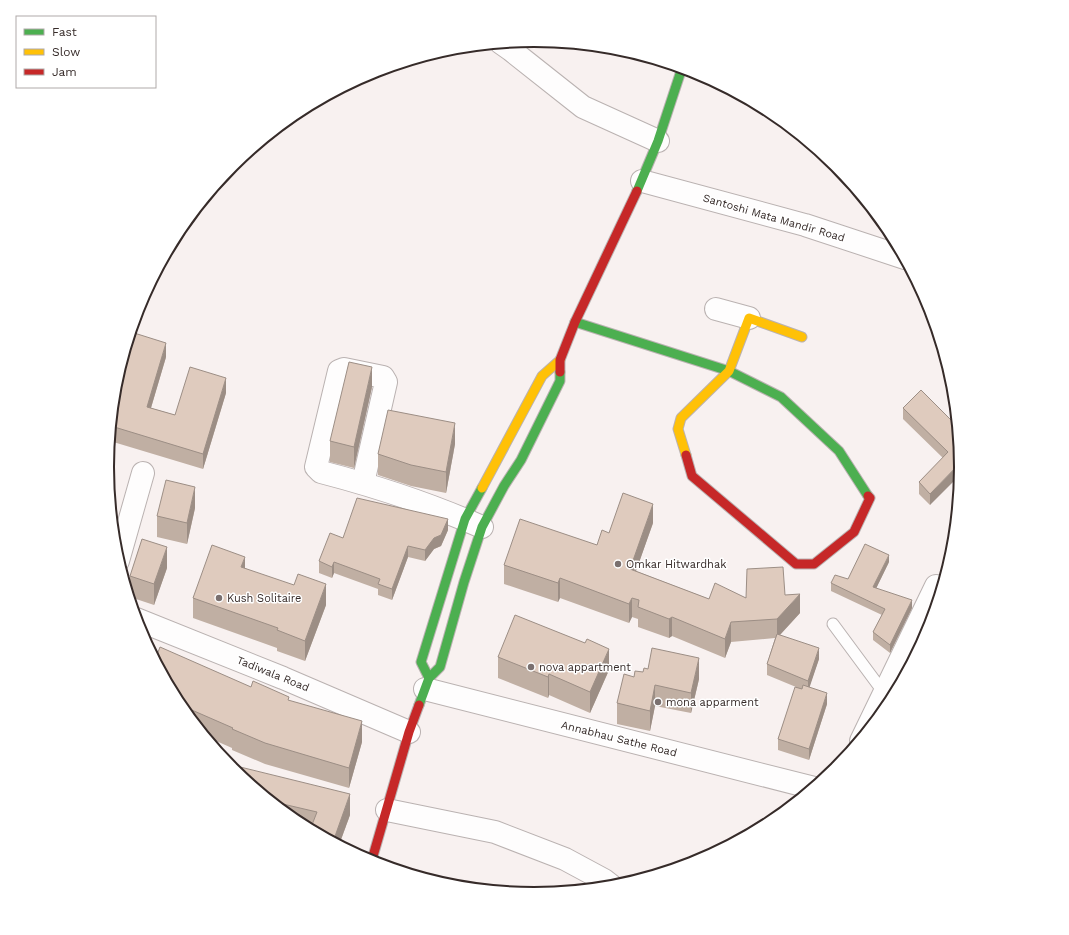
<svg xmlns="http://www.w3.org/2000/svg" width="1069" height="935" font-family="'Work Sans',sans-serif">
  <rect width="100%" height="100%" fill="#f8f1f0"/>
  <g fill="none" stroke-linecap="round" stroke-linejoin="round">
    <defs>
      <path id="lane" d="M833 624 884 693"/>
      <g id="street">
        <path d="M501 43 511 50 583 107 658 141"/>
        <path d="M642 181 805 225 905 258"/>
        <path d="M716 309 749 318"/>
        <path d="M363 483 386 382 383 377 344 369 339 371 316 467 321 472C375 486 430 504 482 527"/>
        <path d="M118 561 143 473"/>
        <path d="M136 619 283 678 409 732"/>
        <path d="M425 689 814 788"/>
        <path d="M861 741 936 586"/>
        <path d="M387 810 495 832 565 859 604 880 613 887"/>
      </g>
      <g id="fast">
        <path d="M637 191 658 141 682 68"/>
        <path d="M575 322 729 371 781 397 839 451 868 496"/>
        <path d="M429 678 421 662 465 519 482 488"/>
        <path d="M419 705 429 678 440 667 464 582 482 527 504 486 521 460 560 381V372"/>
      </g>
      <g id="slow">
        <path d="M686 455 678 429 681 418 729 371 749 318 802 337"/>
        <path d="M482 488 542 376 560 360"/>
      </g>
      <g id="jam">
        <path d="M560 372V360L575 322 637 191"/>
        <path d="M686 455 692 476 796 564H814L854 532 870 498 868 496"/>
        <path d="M371 863 409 732 419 705"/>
      </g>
    </defs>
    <!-- lane casing -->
    <use href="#lane" stroke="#bab2b1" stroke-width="13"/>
    <!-- street casing -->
    <use href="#street" stroke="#bab2b1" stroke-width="24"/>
    <!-- fast casing -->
    <use href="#fast" stroke="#bab2b1" stroke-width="11"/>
    <!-- slow casing -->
    <use href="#slow" stroke="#bab2b1" stroke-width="11"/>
    <!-- jam casing -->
    <use href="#jam" stroke="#bab2b1" stroke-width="11"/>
    <!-- lane -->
    <use href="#lane" stroke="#fefdfd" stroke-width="11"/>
    <!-- street -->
    <use href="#street" stroke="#fefdfd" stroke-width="22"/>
    <!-- fast -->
    <use href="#fast" stroke="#4caf50" stroke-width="9"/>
    <!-- slow -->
    <use href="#slow" stroke="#ffc107" stroke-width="9"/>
    <!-- jam -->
    <use href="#jam" stroke="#c62828" stroke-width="9"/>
  </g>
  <!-- wall -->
  <g fill="#c0afa3">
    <path d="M166 357 151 408 175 415 226 393 203 469 110 441 115 384Z"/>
    <path d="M372 387 354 468 330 462V441Z"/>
    <path d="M903 408 958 427 930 505 919 494V482L943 458 903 419Z"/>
    <path d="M455 444 446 493 411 486 378 475V454Z"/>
    <path d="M195 508 187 544 157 537V516Z"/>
    <path d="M653 523 636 571 709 599 746 598 785 595 800 613 780 635 819 659 809 687 827 704 809 760 778 750V739L796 687 767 675V664L775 638 731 642 725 658 672 636 669 638 638 627V619L632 617 629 623 560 598 558 602 504 584V565L597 545 609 533Z"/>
    <path d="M448 530 441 546 434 549 425 561 408 557 392 600 378 595V589L334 573 332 578 319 573V561L343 538Z"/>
    <path d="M889 562 876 588 912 608 890 653 873 640V632L882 615 831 591V583L848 579Z"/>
    <path d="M167 568 154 605 130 597V576Z"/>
    <path d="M245 568 326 605 305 661 277 651V648L193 618V598Z"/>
    <path d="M938 602 929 631 914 660V646Z"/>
    <path d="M498 657 609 670 590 713 549 695 548 698 498 678Z"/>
    <path d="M155 660 251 687 289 701 362 742 349 788 265 764 232 750V748L205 736 179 705Z"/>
    <path d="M643 672 699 679 691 713 655 706 650 731 617 724V703L634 677Z"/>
    <path d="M232 770 350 815 339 845 297 823Z"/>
  </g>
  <!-- shaded-wall -->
  <g fill="#9c8e85">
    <path d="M166 343V357L147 421V407Z"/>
    <path d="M372 367V387L354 468V447Z"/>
    <path d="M226 378V393L203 469V454Z"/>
    <path d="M455 423V444L446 493V472Z"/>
    <path d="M961 462 962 468V473L930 505V494Z"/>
    <path d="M195 487V508L187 544V523Z"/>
    <path d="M653 504V523L630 588V569Z"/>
    <path d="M448 519V530L441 546 434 549 425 561V550Z"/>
    <path d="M408 546V557L392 600V589Z"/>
    <path d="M167 547V568L154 605V584Z"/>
    <path d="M889 555V562L873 595V587Z"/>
    <path d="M245 557V578L241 567Z"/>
    <path d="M334 562V573L332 578V567Z"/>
    <path d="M560 578V598L558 602V583Z"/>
    <path d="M326 584V605L305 661V641Z"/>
    <path d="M800 594V613L777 638V619Z"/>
    <path d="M632 598V617L629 623V604Z"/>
    <path d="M912 600V608L890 653V645Z"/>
    <path d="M672 617V636L669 638V619Z"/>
    <path d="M731 622V642L725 658V639Z"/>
    <path d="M819 648V659L808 692V681Z"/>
    <path d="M609 649V670L590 713V692Z"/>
    <path d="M699 658V679L691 713V693Z"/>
    <path d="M549 674V695L548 698V677Z"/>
    <path d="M655 685V706L650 731V711Z"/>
    <path d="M827 693V704L809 760V749Z"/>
    <path d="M362 721V742L349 788V768Z"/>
    <path d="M350 794V815L339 845 333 842Z"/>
  </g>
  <!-- building -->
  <g fill="#dfcbbe" stroke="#9c8e85">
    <path d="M131 332 166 343 147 407 175 415 190 367 226 378 203 454 111 426 115 384Z"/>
    <path d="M349 362 372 367 354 447 330 441Z"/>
    <path d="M921 390 958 427 961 462 930 494 919 482 948 452 903 408Z"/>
    <path d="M388 410 455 423 446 472 411 465 378 454Z"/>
    <path d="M166 480 195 487 187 523 157 516Z"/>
    <path d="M623 493 653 504 630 569 709 599 715 583 746 598 747 569 783 567 785 595 800 594 777 619 731 622 725 639 672 617 669 619 638 607 639 600 632 598 629 604 560 578 558 583 504 565 520 519 597 545 602 530 609 533Z"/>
    <path d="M357 498 448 519 441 535 434 538 425 550 408 546 392 589 378 584 380 579 334 562 332 567 319 561 330 533 343 538Z"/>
    <path d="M142 539 167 547 154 584 130 576Z"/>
    <path d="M865 544 889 555 873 587 912 600 890 645 873 632 885 609 831 583 835 575 848 579Z"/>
    <path d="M212 545 245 557 241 567 294 585 298 574 326 584 305 641 277 630 278 628 193 598Z"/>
    <path d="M939 599 929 631 920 648 914 646 936 601 938 602Z"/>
    <path d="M515 615 585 643 587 639 609 649 590 692 549 674 548 677 498 657Z"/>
    <path d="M777 634 819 648 808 681 767 664Z"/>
    <path d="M160 647 251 687 253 681 289 697 288 700 362 721 349 768 265 743 232 729 233 728 178 704 155 660Z"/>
    <path d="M652 648 699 658 691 693 655 685 650 711 617 703 624 674 634 677 635 671 643 672 644 668 648 669Z"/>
    <path d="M803 685 827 693 809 749 778 739 795 687 802 689Z"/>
    <path d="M228 764 350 794 333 842 310 830 317 812 270 801 232 770Z"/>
    <path d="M405 870 419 875V877L404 872Z"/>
  </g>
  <!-- markers -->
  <g fill="#7a706f" stroke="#fff" stroke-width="1.5">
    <circle cx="618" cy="564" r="4"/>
    <circle cx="219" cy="598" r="4"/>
    <circle cx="531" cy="667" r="4"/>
    <circle cx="658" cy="702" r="4"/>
  </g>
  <g text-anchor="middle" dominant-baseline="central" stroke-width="3" stroke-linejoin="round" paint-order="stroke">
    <!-- street labels -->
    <g font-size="11" fill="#362b29" stroke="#fff">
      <text transform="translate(774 218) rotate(16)">Santoshi Mata Mandir Road</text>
      <text transform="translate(273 674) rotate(22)">Tadiwala Road</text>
      <text transform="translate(619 739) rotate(14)">Annabhau Sathe Road</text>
    </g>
    <!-- poi labels -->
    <g font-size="11" fill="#362b29" stroke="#fff" text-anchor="start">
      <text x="626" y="564">Omkar Hitwardhak</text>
      <text x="227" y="598">Kush Solitaire</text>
      <text x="539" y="667">nova appartment</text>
      <text x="666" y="702">mona apparment</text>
    </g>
  </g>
  <!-- crop -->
  <path d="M0 0H1069V935H0ZM114 467a420 420 0 1 1 840 0a420 420 0 1 1-840 0Z" fill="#fff" fill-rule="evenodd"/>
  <path fill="none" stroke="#362b29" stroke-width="2" d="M114 467a420 420 0 1 1 840 0a420 420 0 1 1-840 0Z"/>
  <!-- legend -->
  <rect x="16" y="16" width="140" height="72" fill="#ffffff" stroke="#afaaa9"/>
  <rect x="24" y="29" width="20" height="6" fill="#4caf50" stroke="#afaaa9"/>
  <text x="52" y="36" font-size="12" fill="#362b29">Fast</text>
  <rect x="24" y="49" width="20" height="6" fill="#ffc107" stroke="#afaaa9"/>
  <text x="52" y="56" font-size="12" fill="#362b29">Slow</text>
  <rect x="24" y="69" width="20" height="6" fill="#c62828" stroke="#afaaa9"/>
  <text x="52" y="76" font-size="12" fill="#362b29">Jam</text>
</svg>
